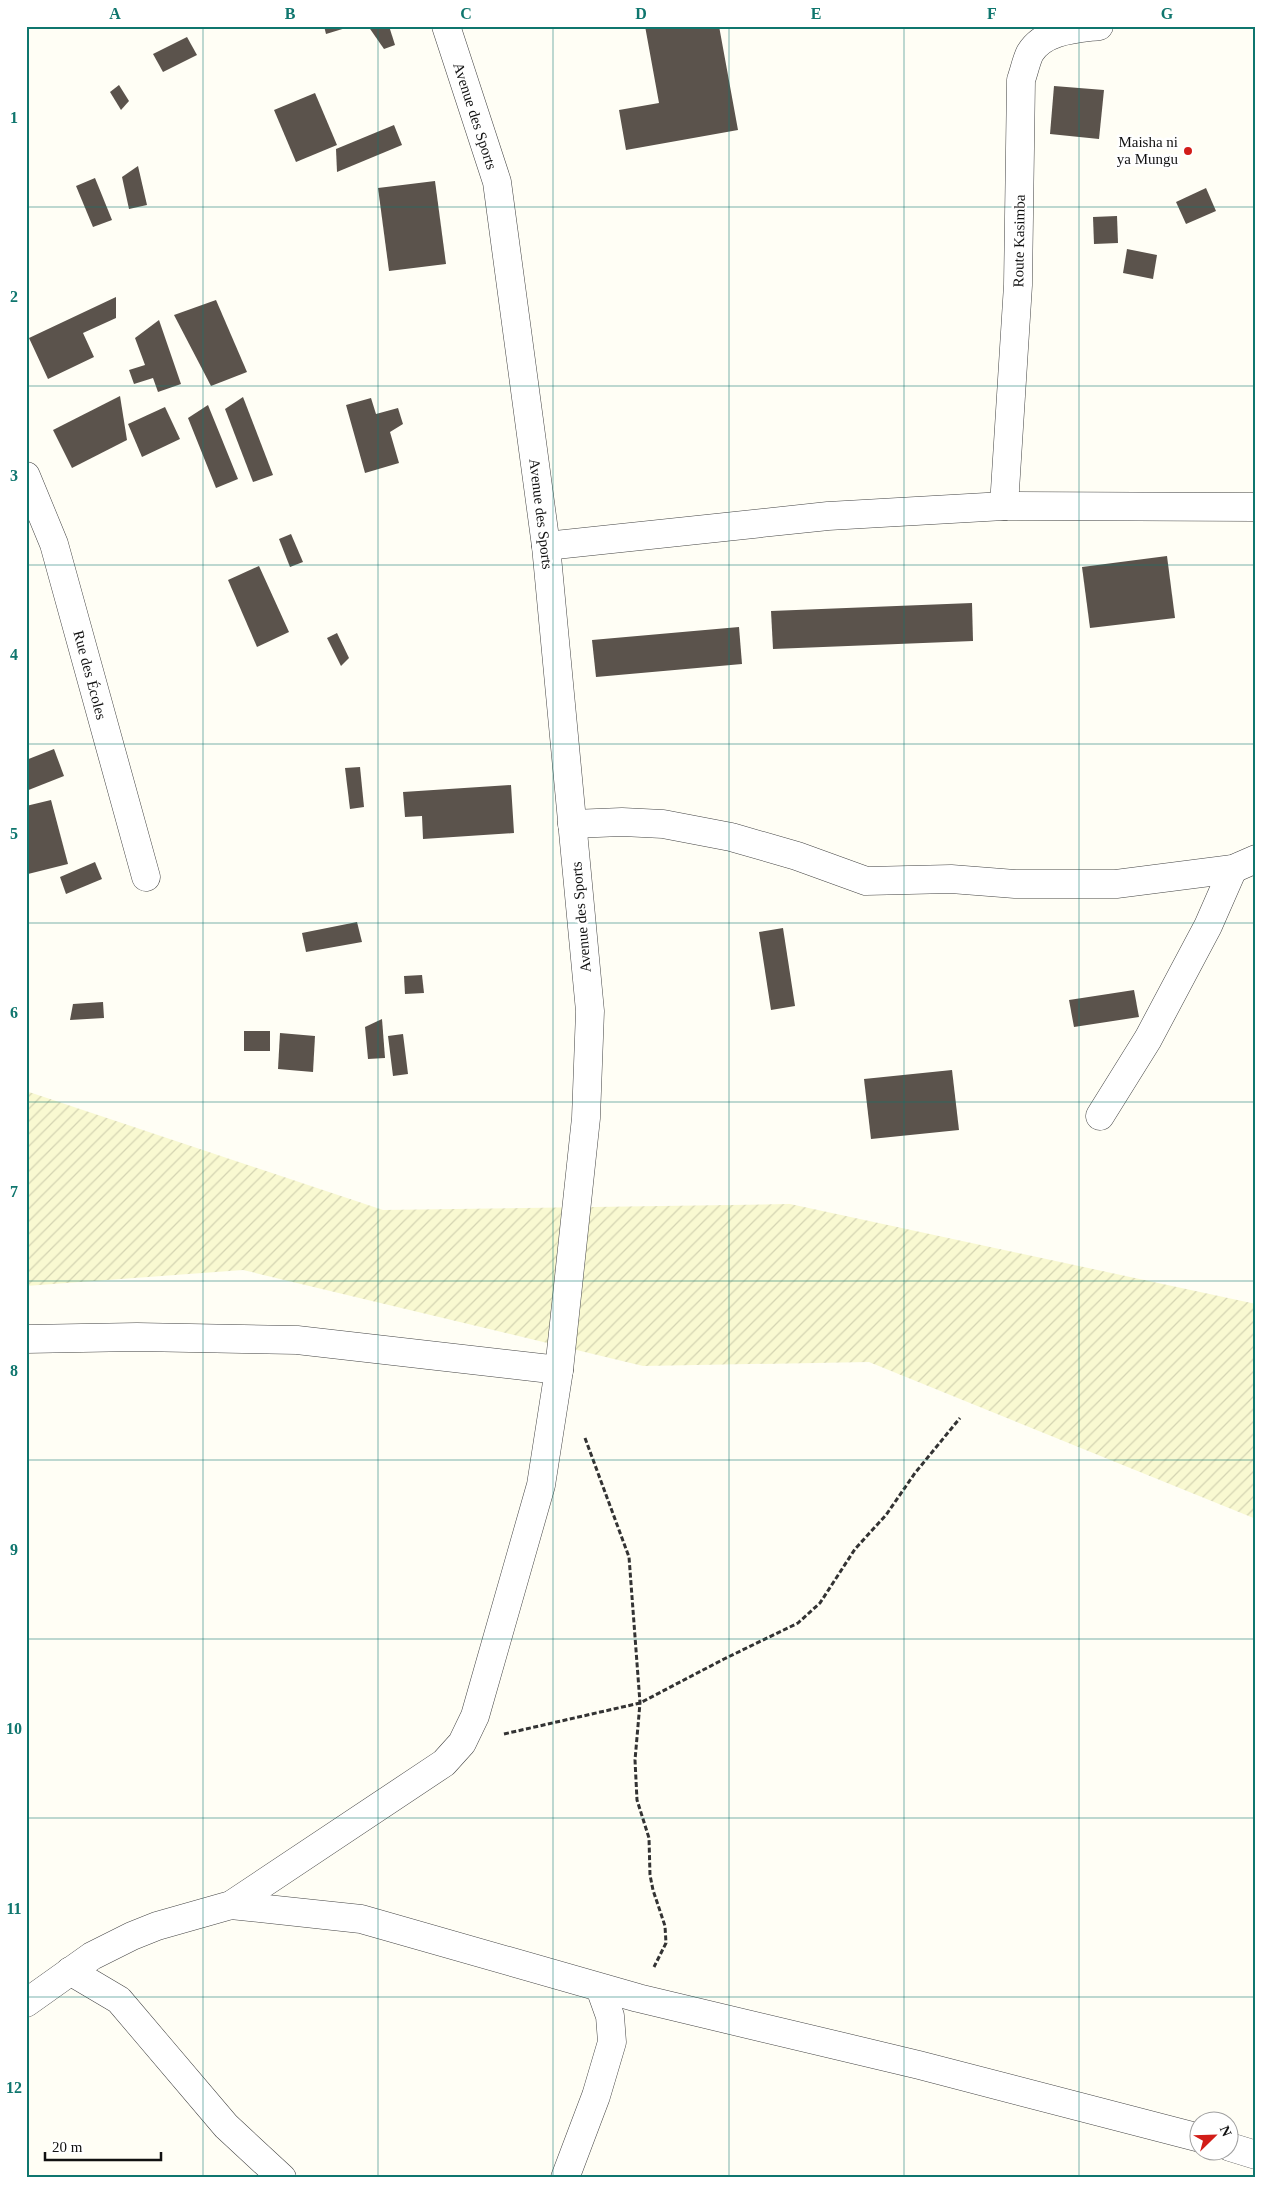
<svg xmlns="http://www.w3.org/2000/svg" width="1282" height="2204" font-family="'Times New Roman',serif">
  <defs>
    <pattern id="farmland-furrows" width="10" height="10" patternUnits="userSpaceOnUse" patternTransform="scale(1.25)"><rect width="10" height="10" fill="#f9f9d1"/><path d="M-1 1l2-2M0 10L10 0M9 11l2-2" fill="none" stroke="#d4d4b2"/></pattern>
  </defs>
  <rect width="100%" height="100%" fill="#fffef5"/>
  <!-- farmland -->
  <path fill="url(#farmland-furrows)" d="M26 1091 383 1210 790 1204 1256 1304V1519L869 1362 643 1366 243 1270 26 1286Z"/>
  <!-- building -->
  <g fill="#5b534c">
    <path d="M324 26H349V27L326 34Z"/>
    <path d="M368 26H389L395 45 384 49Z"/>
    <path d="M645 26H719L738 130 626 150 619 110 659 103Z"/>
    <path d="M187 37 197 55 163 72 153 54Z"/>
    <path d="M119 85 129 101 121 110 110 92Z"/>
    <path d="M1054 86 1104 90 1099 139 1050 134Z"/>
    <path d="M315 93 337 145 296 162 274 110Z"/>
    <path d="M394 125 402 145 337 172 336 149Z"/>
    <path d="M138 166 147 205 129 209 122 177Z"/>
    <path d="M95 178 112 220 93 227 76 186Z"/>
    <path d="M435 181 446 264 389 271 378 188Z"/>
    <path d="M1206 188 1216 211 1186 224 1176 202Z"/>
    <path d="M1117 216 1118 243 1094 244 1093 217Z"/>
    <path d="M1127 249 1157 255 1153 279 1123 273Z"/>
    <path d="M116 297V318L83 333 94 357 48 379 29 338Z"/>
    <path d="M216 300 247 372 211 386 174 315Z"/>
    <path d="M159 320 181 384 158 392 153 378 134 384 129 370 145 365 135 338Z"/>
    <path d="M120 396 127 440 72 468 53 430Z"/>
    <path d="M243 397 273 475 253 482 225 409Z"/>
    <path d="M371 398 376 414 398 408 403 424 390 432 399 463 365 473 346 405Z"/>
    <path d="M208 405 238 479 216 488 188 418Z"/>
    <path d="M165 407 180 439 142 457 128 424Z"/>
    <path d="M291 534 303 562 290 567 279 539Z"/>
    <path d="M1167 556 1175 618 1090 628 1082 567Z"/>
    <path d="M259 566 289 632 257 647 228 580Z"/>
    <path d="M972 603 973 641 773 649 771 611Z"/>
    <path d="M739 627 742 664 596 677 592 640Z"/>
    <path d="M337 633 349 658 341 666 327 638Z"/>
    <path d="M54 749 64 776 26 791V760Z"/>
    <path d="M360 767 364 807 350 809 345 768Z"/>
    <path d="M511 785 514 833 423 839 422 816 405 817 403 792Z"/>
    <path d="M51 800 68 864 28 874 26 806Z"/>
    <path d="M95 862 102 879 66 894 60 877Z"/>
    <path d="M357 922 362 942 306 952 302 933Z"/>
    <path d="M783 928 795 1006 771 1010 759 932Z"/>
    <path d="M422 975 424 993 405 994 404 976Z"/>
    <path d="M1134 990 1139 1017 1074 1027 1069 1000Z"/>
    <path d="M103 1002 104 1018 70 1020 73 1004Z"/>
    <path d="M382 1019 385 1058 368 1059 365 1027Z"/>
    <rect x="244" y="1031" width="26" height="20"/>
    <path d="M280 1033 315 1036 313 1072 278 1069Z"/>
    <path d="M403 1034 408 1074 393 1076 388 1036Z"/>
    <path d="M952 1070 959 1130 871 1139 864 1079Z"/>
  </g>
  <g fill="none" stroke-linecap="round" stroke-linejoin="round">
    <defs>
      <g id="minor">
        <path d="M26 476 54 544 146 877"/>
        <path d="M1004 506 1018 285 1021 80C1024 72 1026 61 1030 53 1044 30 1076 29 1099 26"/>
        <path d="M546 546 828 516 1004 506 1256 507"/>
        <path d="M572 824 622 822 663 824 731 837 797 856 866 881 951 879 1015 884H1116L1233 869 1256 859"/>
        <path d="M1100 1116 1148 1039 1208 926 1233 869"/>
        <path d="M26 1339 137 1337 297 1340 559 1370"/>
        <path d="M231 1905 361 1919 638 1998 919 2065 1200 2138"/>
        <path d="M70 1971 119 2000 226 2126 282 2178"/>
        <path d="M26 2003 92 1956 132 1936 157 1926 231 1905 444 1763 462 1743 475 1716 541 1485 559 1370 586 1118 590 1011 546 546 497 182 446 26"/>
        <path d="M1230 2147 1256 2155"/>
        <path d="M565 2178 596 2096 612 2042 610 2016 600 1988"/>
      </g>
    </defs>
    <!-- minor casing -->
    <use href="#minor" stroke="#444" stroke-width="29"/>
    <!-- path -->
    <g stroke="#333" stroke-width="3" stroke-dasharray="5 2.5" stroke-linecap="butt">
      <path d="M585 1438 629 1557 640 1703 635 1760 637 1800 649 1838 650 1875 653 1890 665 1926 666 1943 654 1967"/>
      <path d="M504 1734 640 1703 724 1659 798 1623 820 1603 855 1549 886 1515 915 1473 960 1418"/>
    </g>
    <!-- minor -->
    <use href="#minor" stroke="#fff" stroke-width="28"/>
  </g>
  <!-- grid -->
  <path fill="none" stroke="#0f766e" stroke-width="1" stroke-opacity="0.55" d="M203 26V2178M378 26V2178M553 26V2178M729 26V2178M904 26V2178M1079 26V2178M26 207H1256M26 386H1256M26 565H1256M26 744H1256M26 923H1256M26 1102H1256M26 1281H1256M26 1460H1256M26 1639H1256M26 1818H1256M26 1997H1256"/>
  <!-- markers -->
  <circle fill="#d21d18" stroke="#fff" stroke-width="2" cx="1188" cy="151" r="5"/>
  <g text-anchor="middle" dominant-baseline="central" stroke-width="5" stroke-linejoin="round" paint-order="stroke">
    <!-- street labels -->
    <g font-size="15" fill="#111" stroke="#fff">
      <text transform="translate(475 116) rotate(72)">Avenue des Sports</text>
      <text transform="translate(1019 241) rotate(-89)">Route Kasimba</text>
      <text transform="translate(541 514) rotate(83)">Avenue des Sports</text>
      <text transform="translate(90 675) rotate(75)">Rue des Écoles</text>
      <text transform="translate(581 917) rotate(-95)">Avenue des Sports</text>
    </g>
    <!-- poi labels -->
    <g font-size="15" fill="#111" stroke="#fff" text-anchor="end">
      <text x="1178" y="142">Maisha ni<tspan x="1178" dy="17">ya Mungu</tspan></text>
    </g>
  </g>
  <!-- border -->
  <rect width="1282" height="2204" fill="none" stroke="#ffffff" stroke-width="55"/>
  <!-- north arrow -->
  <g transform="translate(1214 2136) rotate(67)"><circle r="24" fill="#ffffff" stroke="#a0a0a0"/>
  <path d="M0-4L9 19L0 12L-9 19Z" fill="#d21d18"/>
  <text y="-8" font-size="14" font-weight="bold" text-anchor="middle" fill="#111111">N</text>
  </g>
  <!-- scale -->
  <path d="M45 2152v8h116v-8" fill="none" stroke="#111111" stroke-width="2.5"/>
  <text x="52" y="2152" font-size="15" fill="#111111" stroke="#ffffff" stroke-width="4" paint-order="stroke">20 m</text>
  <rect x="28" y="28" width="1226" height="2148" fill="none" stroke="#0f766e" stroke-width="2"/>
  <g font-size="16" text-anchor="middle" font-weight="bold" fill="#0f766e">
    <text x="115" y="19">A</text>
    <text x="290" y="19">B</text>
    <text x="466" y="19">C</text>
    <text x="641" y="19">D</text>
    <text x="816" y="19">E</text>
    <text x="992" y="19">F</text>
    <text x="1167" y="19">G</text>
    <text x="14" y="123">1</text>
    <text x="14" y="302">2</text>
    <text x="14" y="481">3</text>
    <text x="14" y="660">4</text>
    <text x="14" y="839">5</text>
    <text x="14" y="1018">6</text>
    <text x="14" y="1197">7</text>
    <text x="14" y="1376">8</text>
    <text x="14" y="1555">9</text>
    <text x="14" y="1734">10</text>
    <text x="14" y="1914">11</text>
    <text x="14" y="2093">12</text>
  </g>
</svg>
